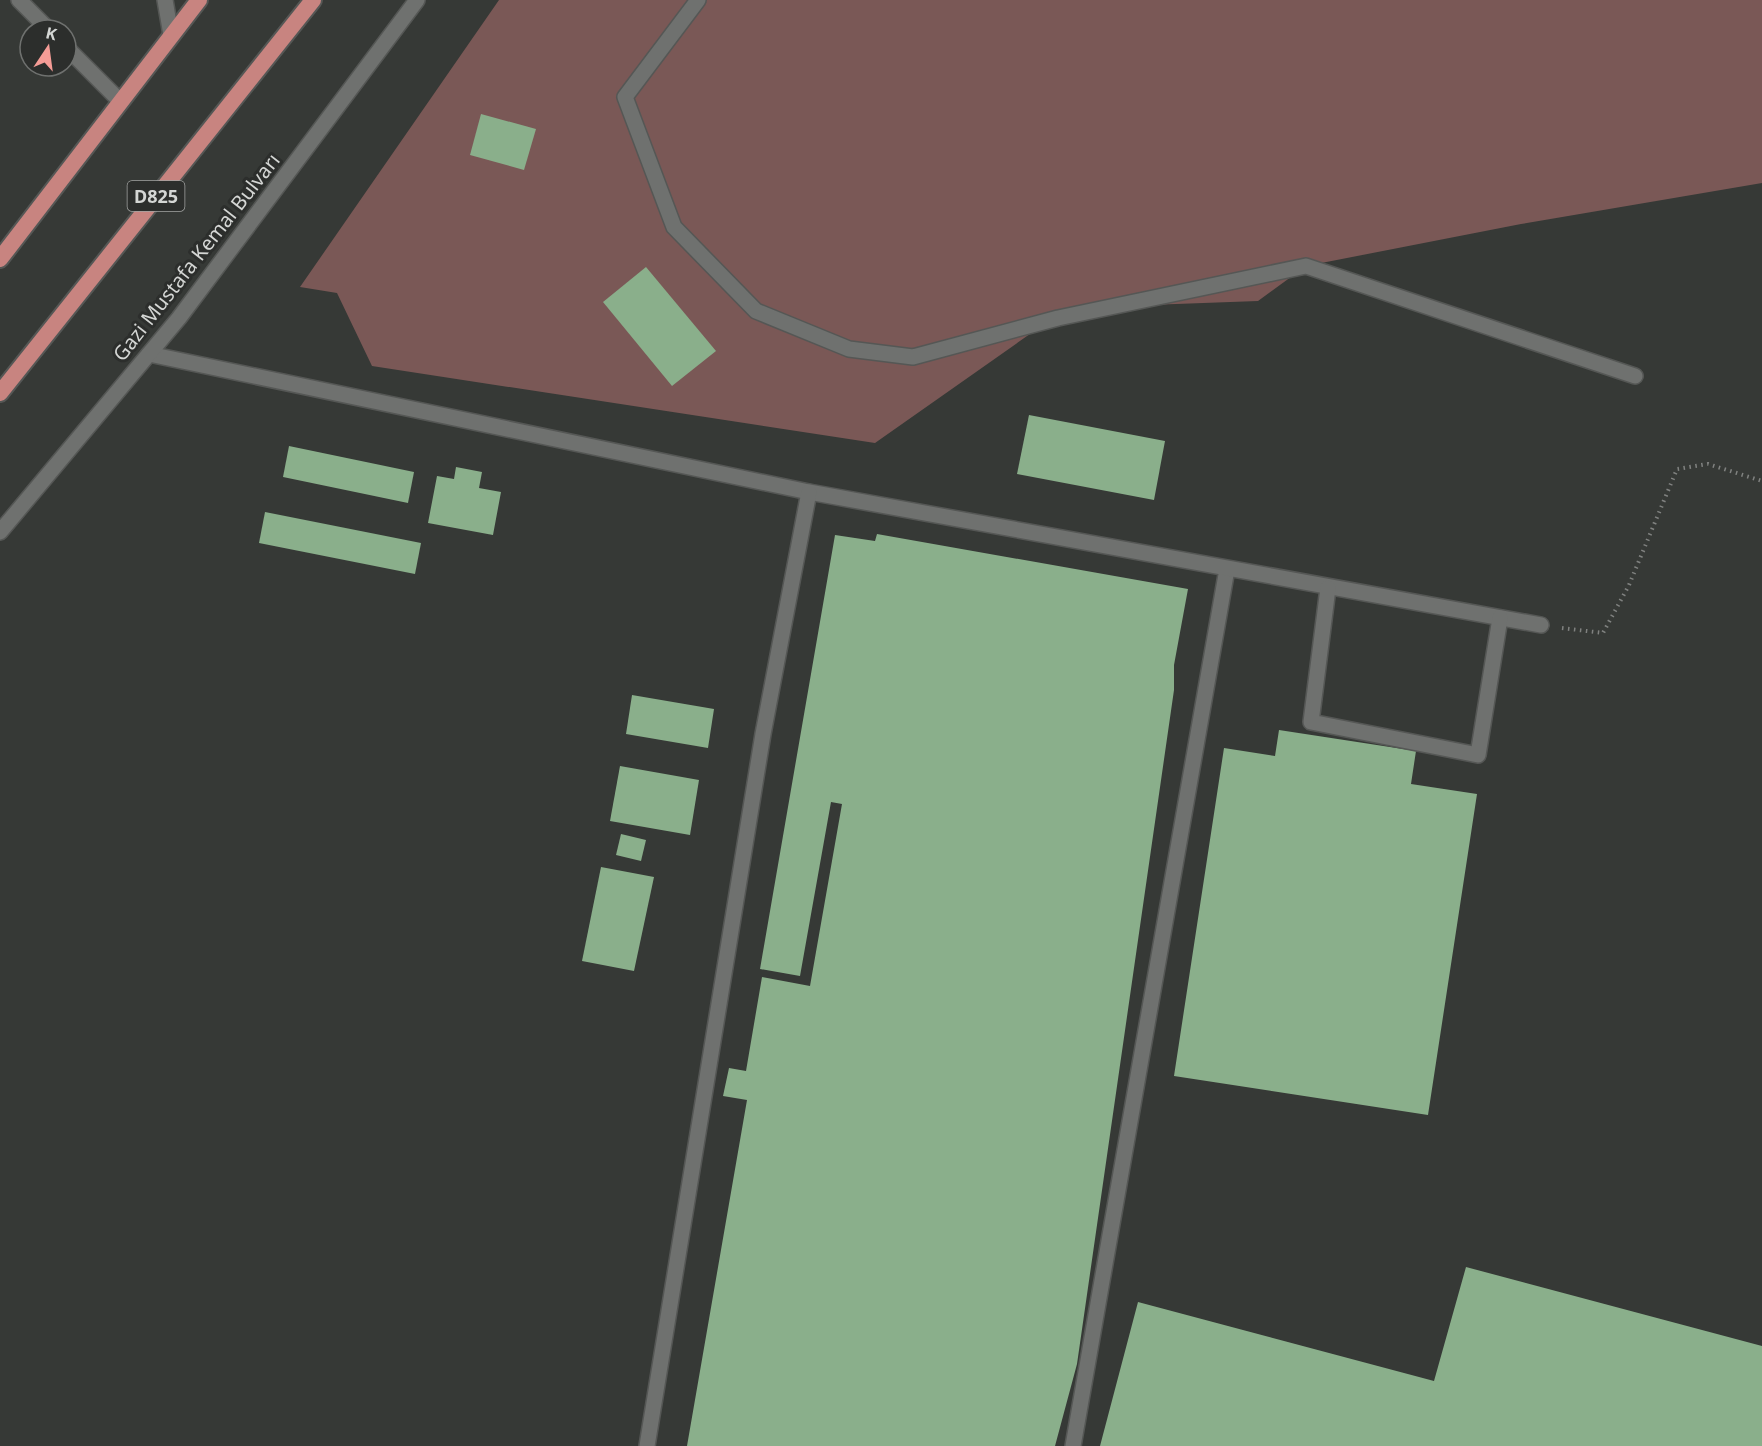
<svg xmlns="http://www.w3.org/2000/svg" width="1762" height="1446" font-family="'Noto Sans',sans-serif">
  <rect width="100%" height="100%" fill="#363936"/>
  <!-- green -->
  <path fill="#7a5856" d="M499 0H1762V183L1521 224 1306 266 1258 301 1067 308 875 443 372 366 337 293 300 287Z"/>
  <!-- building -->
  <g fill="#8aaf8b">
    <path d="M481 114 536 129 524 170 470 155Z"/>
    <path d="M646 267 716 351 672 386 603 302Z"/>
    <path d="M1029 415 1165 441 1154 500 1017 474Z"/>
    <path d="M289 446 414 472 408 503 283 477Z"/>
    <path d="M456 467 482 472 479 488 501 492 493 535 428 523 437 476 454 479Z"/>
    <path d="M265 512 421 543 415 574 259 543Z"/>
    <path d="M877 534 1188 589 1174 665V690L1077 1364 1055 1446H687L747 1100 723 1096 729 1068 746 1071 762 977 810 986 842 804 831 802 800 976 760 969 835 535 875 541Z"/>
    <path d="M632 695 714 709 708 748 626 734Z"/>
    <path d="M1279 730 1416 751 1411 784 1477 794 1428 1115 1174 1076 1224 748 1275 756Z"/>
    <path d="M620 766 699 780 690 835 610 821Z"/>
    <path d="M621 834 646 840 641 861 616 855Z"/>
    <path d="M601 867 654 877 634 971 582 961Z"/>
    <path d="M1466 1267 1762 1346V1446H1100L1138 1302 1434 1381Z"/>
  </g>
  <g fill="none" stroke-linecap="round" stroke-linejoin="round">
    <defs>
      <g id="service">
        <path d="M19 0 49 30"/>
        <path d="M698 0 625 97 674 227 756 311 849 349 913 357 1058 318 1306 266 1635 376"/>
        <path d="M66 47 120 101"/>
        <path d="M1073 1446 1227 569"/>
      </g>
      <g id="minor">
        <path d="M149 354 809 492 1541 625"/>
        <path d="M1328 588 1311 722 1478 755 1500 618"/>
        <path d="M647 1446 763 734 809 492"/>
      </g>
      <g id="tertiary">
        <path d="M165 0 171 35"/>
        <path d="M0 532 179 318 417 0"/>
      </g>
      <g id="trunk">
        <path d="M0 259 199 0"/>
        <path d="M0 393 313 0"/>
      </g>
    </defs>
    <!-- service casing -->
    <use href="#service" stroke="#555755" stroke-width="18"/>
    <!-- minor casing -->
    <use href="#minor" stroke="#555755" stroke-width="18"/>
    <!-- tertiary casing -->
    <use href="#tertiary" stroke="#555755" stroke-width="18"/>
    <!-- trunk casing -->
    <use href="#trunk" stroke="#555755" stroke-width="20"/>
    <!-- path -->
    <path stroke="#808280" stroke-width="4" stroke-dasharray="1.5 4.5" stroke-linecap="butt" d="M1562 628 1603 633 1629 585 1677 469 1708 464 1762 481"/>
    <!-- service -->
    <use href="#service" stroke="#6f716f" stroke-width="15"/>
    <!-- minor -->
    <use href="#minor" stroke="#6f716f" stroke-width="15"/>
    <!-- tertiary -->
    <use href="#tertiary" stroke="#6f716f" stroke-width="15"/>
    <!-- trunk -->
    <use href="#trunk" stroke="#c88480" stroke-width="16"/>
  </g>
  <g text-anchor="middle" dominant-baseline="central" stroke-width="6" stroke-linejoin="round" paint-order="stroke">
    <!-- shield labels -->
    <rect fill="#2c2e2c" stroke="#a2a4a2" stroke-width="1.5" x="127.5" y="181" width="57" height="30" rx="4.5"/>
    <g font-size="18" font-weight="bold" fill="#d4d6d4">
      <text x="156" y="196">D825</text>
    </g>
    <!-- street labels -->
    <g font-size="20" fill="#d4d6d4" stroke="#2c2e2c">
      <text transform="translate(196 257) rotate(-52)">Gazi Mustafa Kemal Bulvarı</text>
    </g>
  </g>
  <!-- north arrow -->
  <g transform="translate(48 48) rotate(13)"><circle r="28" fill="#2c2e2c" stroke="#6f716f" stroke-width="1.5"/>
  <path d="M0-4.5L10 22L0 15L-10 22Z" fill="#f59c96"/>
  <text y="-9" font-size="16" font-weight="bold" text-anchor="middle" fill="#d4d6d4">K</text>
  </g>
</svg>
